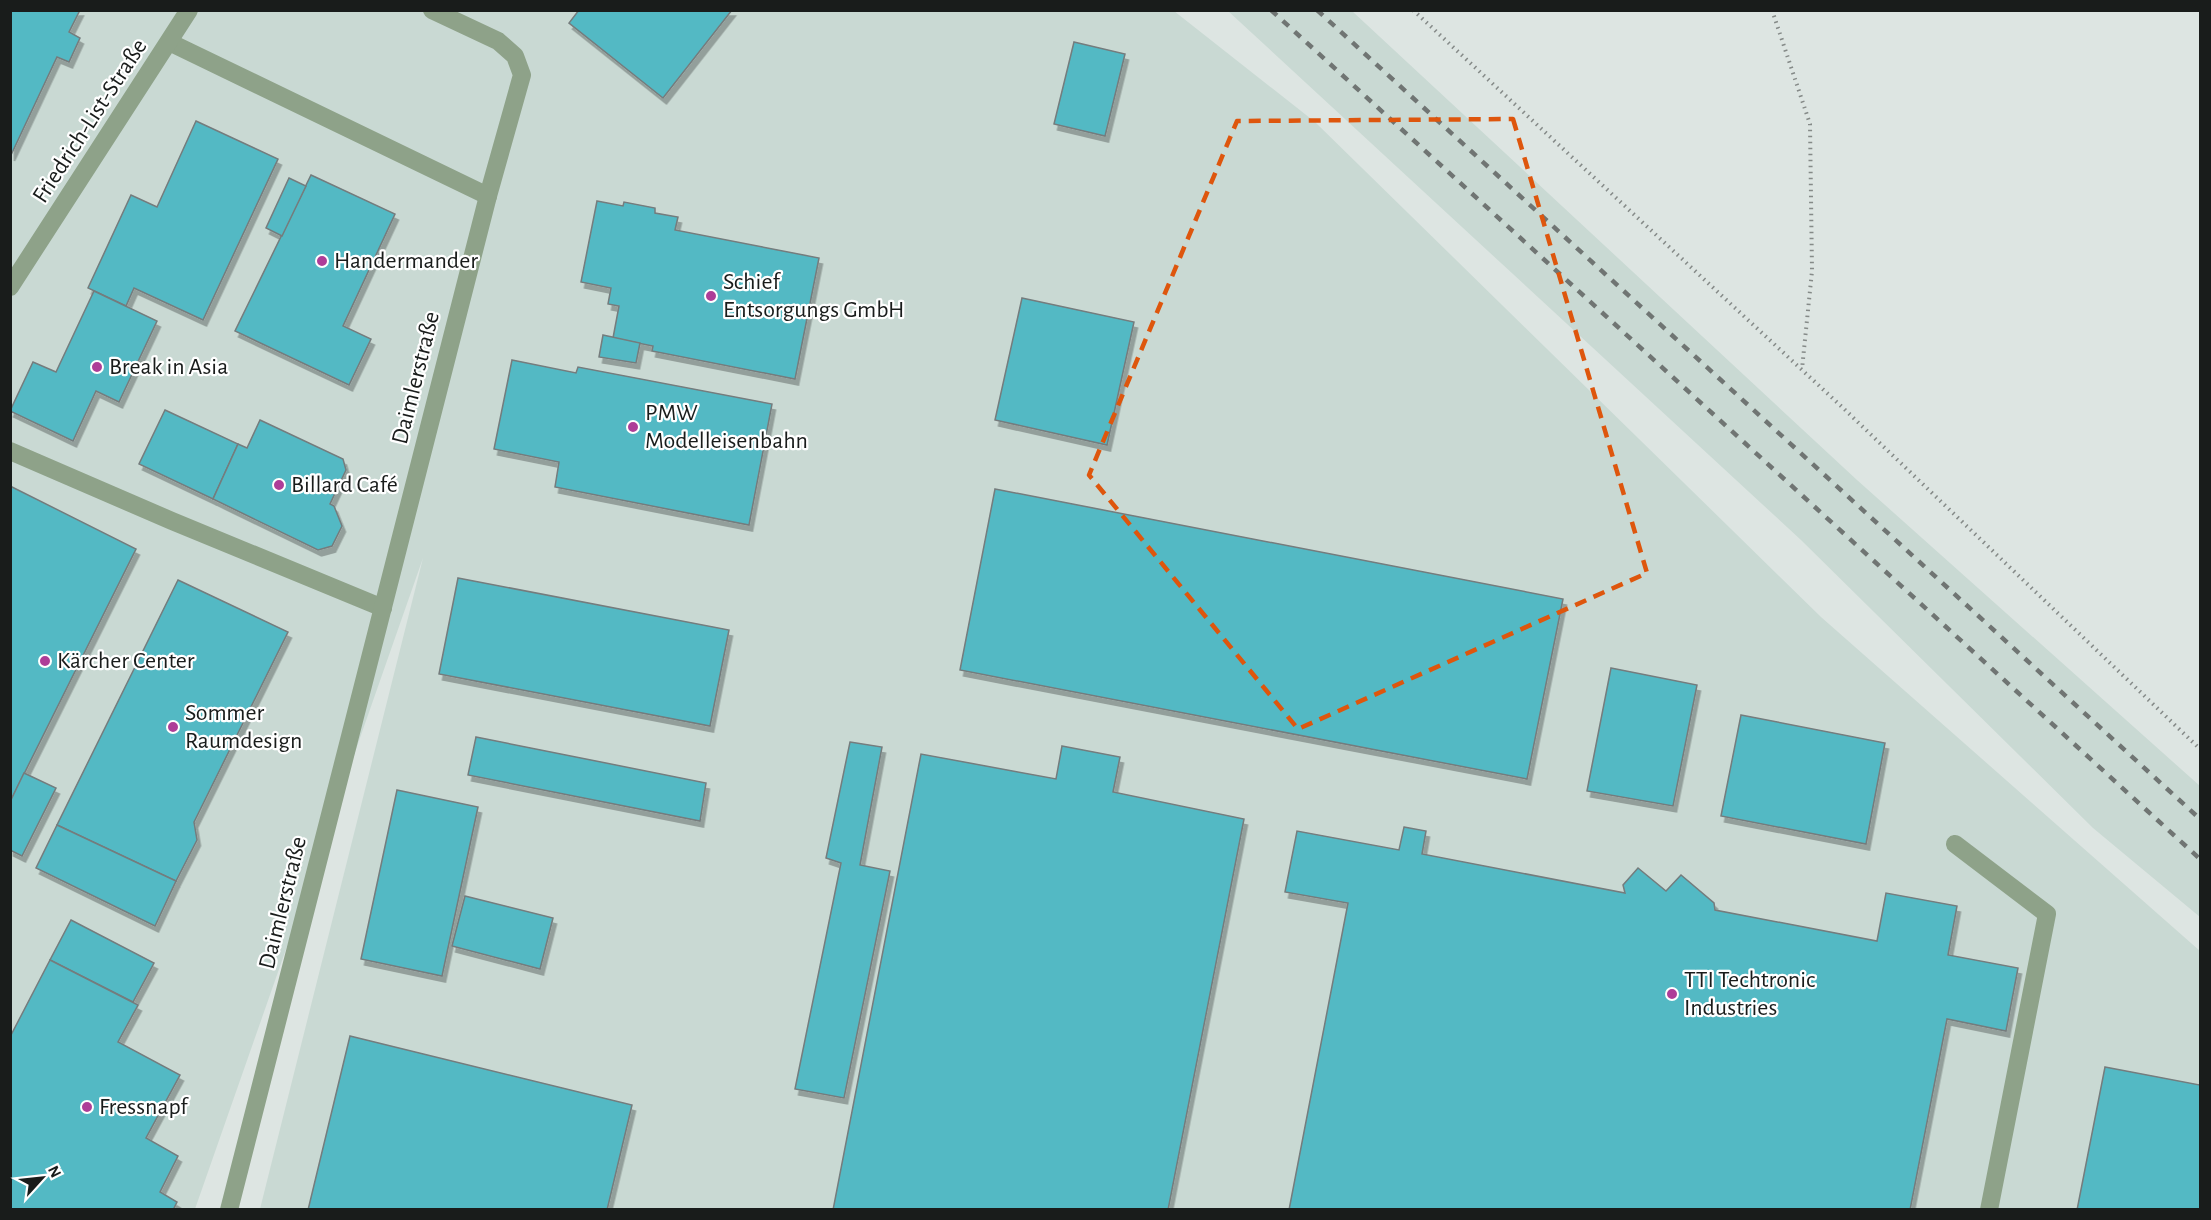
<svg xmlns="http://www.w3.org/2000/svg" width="2211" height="1220" font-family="'Alegreya Sans',sans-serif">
  <defs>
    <filter id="shadow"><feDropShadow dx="3.5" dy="6" stdDeviation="0" flood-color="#0004"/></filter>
  </defs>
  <rect width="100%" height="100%" fill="#dde5e2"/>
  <!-- built -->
  <g fill="#c9d9d3">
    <path d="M10 11H1174L1315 122 1821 617 2200 951V1209H260L423 558 195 1209H11Z"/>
    <path d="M1228 11H1352L1857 480 2200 786V917L2093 828 1801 540Z"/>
  </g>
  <!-- building -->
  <g fill="#53b9c4" stroke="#747c7d" stroke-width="1.5" filter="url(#shadow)">
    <path d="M10 10H80L69 32 80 38 69 62 57 57 11 155Z"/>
    <path d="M579 10H732L663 98 569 23Z"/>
    <path d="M1074 42 1125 54 1105 136 1054 124Z"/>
    <path d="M196 121 278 159 203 320 134 288 126 306 88 288 131 195 157 207Z"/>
    <path d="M311 175 395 214 343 326 371 339 349 385 235 331Z"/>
    <path d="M289 178 306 186 282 236 266 228Z"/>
    <path d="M597 201 623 206 624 202 655 208V213L678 217 675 230 819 258 795 379 652 351 653 346 613 338 619 306 608 304 611 288 581 282Z"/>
    <path d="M94 291 157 321 119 402 96 391 73 441 10 411 33 362 56 372Z"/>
    <path d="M1022 298 1134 322 1107 445 995 420Z"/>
    <path d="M603 335 640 343 636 363 599 357Z"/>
    <path d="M512 360 576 373 578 367 772 404 749 525 555 487 559 462 494 449Z"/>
    <path d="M165 410 238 444 213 499 139 464Z"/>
    <path d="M260 420 343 459 346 470 330 504 334 506 342 526 332 546 318 550 213 499 238 444 247 448Z"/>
    <path d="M10 486 136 549 10 802Z"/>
    <path d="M995 489 1563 599 1527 779 960 670Z"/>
    <path d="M458 578 729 630 710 726 439 674Z"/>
    <path d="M178 580 288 632 194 822 197 840 176 881 57 825Z"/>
    <path d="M1611 668 1697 685 1673 806 1587 791Z"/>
    <path d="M1741 715 1885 743 1866 844 1721 816Z"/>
    <path d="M476 737 706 783 700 821 468 775Z"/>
    <path d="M850 742 882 747 860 865 890 871 844 1098 795 1089 841 863 826 858Z"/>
    <path d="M1062 746 1120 757 1113 792 1244 819 1168 1210H833L921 754 1056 779Z"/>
    <path d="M24 773 56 788 22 856 10 850V802Z"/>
    <path d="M397 790 478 807 442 976 361 959Z"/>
    <path d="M57 825 176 881 155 926 36 868Z"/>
    <path d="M1404 827 1426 831 1422 854 1625 893 1623 885 1638 868 1666 891 1681 875 1714 903 1715 910 1877 941 1886 893 1957 906 1948 955 2018 968 2006 1031 1947 1019 1910 1210H1289L1348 903 1285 892 1297 831 1399 850Z"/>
    <path d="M465 896 553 918 540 969 452 946Z"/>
    <path d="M71 920 154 963 133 1002 50 960Z"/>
    <path d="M50 960 138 1005 118 1042 180 1075 146 1138 178 1156 160 1192 177 1202 173 1210H10V1037Z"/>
    <path d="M350 1036 632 1105 607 1210H308Z"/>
    <path d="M2105 1067 2200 1085V1210H2077Z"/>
  </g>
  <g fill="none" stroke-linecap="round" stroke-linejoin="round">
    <!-- path -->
    <g stroke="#858a88" stroke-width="4" stroke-dasharray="1.5 4.5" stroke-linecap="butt">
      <path d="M1413 10 1841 406 2200 749"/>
      <path d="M1772 10 1810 124 1812 271 1802 369"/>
    </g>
    <!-- minor -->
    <g stroke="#8ea289" stroke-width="18">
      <path d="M169 42 488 196"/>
      <path d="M10 287 189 10"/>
      <path d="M10 451 172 521 383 608"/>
      <path d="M1955 844 2047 914 1989 1210"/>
      <path d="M229 1210 488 196 522 75 515 56 498 41 432 10"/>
    </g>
    <!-- rail -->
    <g stroke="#707573" stroke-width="4.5" stroke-dasharray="8 8" stroke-linecap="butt">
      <path d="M1271 10 2200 859"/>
      <path d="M1317 10 2200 819"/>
    </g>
  </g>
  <!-- marked area -->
  <path fill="none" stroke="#de560d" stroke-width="4.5" stroke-dasharray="12 8" stroke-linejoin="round" d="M1513 119 1647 573 1298 729 1089 475 1237 121Z"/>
  <!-- markers -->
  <g fill="#ae3d98" stroke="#fff" stroke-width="2">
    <circle cx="322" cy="261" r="6"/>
    <circle cx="711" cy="296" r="6"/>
    <circle cx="97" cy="367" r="6"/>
    <circle cx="633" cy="427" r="6"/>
    <circle cx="279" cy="485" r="6"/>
    <circle cx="45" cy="661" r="6"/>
    <circle cx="173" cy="727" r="6"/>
    <circle cx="1672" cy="994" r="6"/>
    <circle cx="87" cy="1107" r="6"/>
  </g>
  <g text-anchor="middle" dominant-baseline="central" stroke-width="4.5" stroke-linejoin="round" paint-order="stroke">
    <!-- street labels -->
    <g font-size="24" fill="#191c1b" stroke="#fff">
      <text transform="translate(90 121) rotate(-57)">Friedrich-List-Straße</text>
      <text transform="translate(416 378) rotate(-76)">Daimlerstraße</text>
      <text transform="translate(283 903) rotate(-76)">Daimlerstraße</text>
    </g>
    <!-- poi labels -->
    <g font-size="24" fill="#191c1b" stroke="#fff" text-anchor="start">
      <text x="334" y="261">Handermander</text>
      <text x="723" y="282">Schief<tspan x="723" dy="28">Entsorgungs GmbH</tspan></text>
      <text x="109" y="367">Break in Asia</text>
      <text x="645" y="413">PMW<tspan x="645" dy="28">Modelleisenbahn</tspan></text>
      <text x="291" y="485">Billard Café</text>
      <text x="57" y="661">Kärcher Center</text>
      <text x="185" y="713">Sommer<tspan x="185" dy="28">Raumdesign</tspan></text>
      <text x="1684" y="980">TTI Techtronic<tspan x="1684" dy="28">Industries</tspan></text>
      <text x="99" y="1107">Fressnapf</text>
    </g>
  </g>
  <!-- border -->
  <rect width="2211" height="1220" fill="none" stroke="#191c1b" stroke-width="24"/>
  <!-- north arrow -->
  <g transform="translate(42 1178) rotate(63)" stroke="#ffffff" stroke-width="4.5" paint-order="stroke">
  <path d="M0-4.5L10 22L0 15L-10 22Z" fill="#191c1b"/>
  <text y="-9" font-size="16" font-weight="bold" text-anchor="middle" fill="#191c1b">N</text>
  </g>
</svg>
